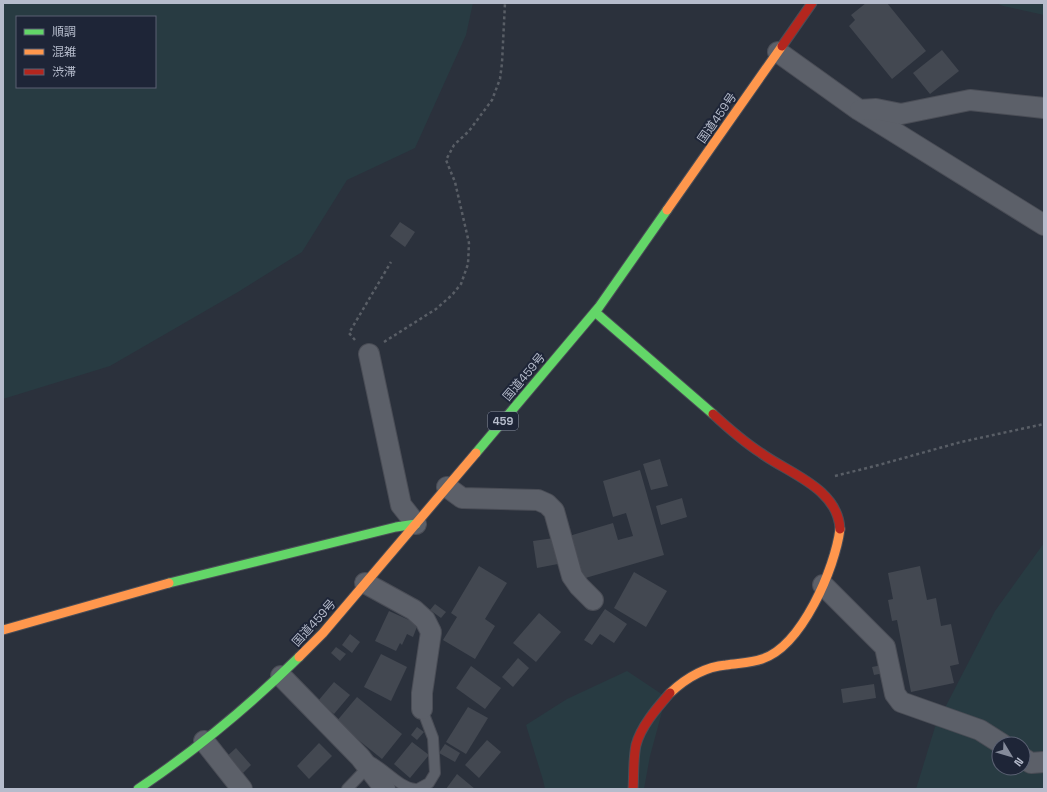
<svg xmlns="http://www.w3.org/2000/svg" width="1047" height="792" font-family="'Space Grotesk','Noto Sans JP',sans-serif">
  <rect width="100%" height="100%" fill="#2b313c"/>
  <!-- green -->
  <g fill="#283b42" fill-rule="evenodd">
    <path d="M3 3H473L466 35 415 148 347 180 302 252 238 292 110 366 3 399ZM17 17H155V87H17Z"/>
    <path d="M996 3H1044V15L1003 6Z"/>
    <path d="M1044 543V789H916L935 727 995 611ZM999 744H1023V768H999Z"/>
    <path d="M627 671 666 697 650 756 644 789H545L543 780 526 725 567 699Z"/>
  </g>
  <!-- building -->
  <g fill="#434851">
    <path d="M866 3H887L926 51 892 79 849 26 855 20 851 15Z"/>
    <path d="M942 50 959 71 930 94 913 73Z"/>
    <path d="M400 222 415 232 405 247 390 236Z"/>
    <path d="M660 459 668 486 651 490 643 464Z"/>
    <path d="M640 470 664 555 582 579 569 536 613 523 618 540 633 536 626 513 613 517 603 481Z"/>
    <path d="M682 498 687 517 661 525 656 506Z"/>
    <path d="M554 538 558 564 537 568 533 541Z"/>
    <path d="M479 566 507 583 485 619 495 626 475 659 443 640 457 617 451 613Z"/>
    <path d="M920 566 927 600 936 598 941 626 951 624 959 664 950 666 954 683 911 692 897 620 892 621 888 600 893 599 888 573Z"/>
    <path d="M634 572 667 591 646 627 614 608Z"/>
    <path d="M435 604 446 612 441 618 430 610Z"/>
    <path d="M605 609 627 624 614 643 600 634 592 645 584 640Z"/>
    <path d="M389 611 418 624 413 637 407 634 402 645 400 643 396 651 375 641Z"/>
    <path d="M539 613 561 632 536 662 513 643Z"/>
    <path d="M350 634 360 642 352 653 342 645Z"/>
    <path d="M336 647 346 654 340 661 331 653Z"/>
    <path d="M381 654 407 667 391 701 364 687Z"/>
    <path d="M518 658 529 668 513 687 502 677Z"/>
    <path d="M882 665 884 673 874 675 872 667Z"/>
    <path d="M471 666 501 688 485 709 456 688Z"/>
    <path d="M334 682 350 695 334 714 318 701Z"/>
    <path d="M874 684 876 698 843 703 841 689Z"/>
    <path d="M357 697 402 734 382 759 336 722Z"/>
    <path d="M468 707 488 718 466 754 446 742Z"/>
    <path d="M417 727 424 732 417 740 411 735Z"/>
    <path d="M487 740 501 752 479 778 465 765Z"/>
    <path d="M412 742 429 755 410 778 394 764Z"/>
    <path d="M319 743 332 756 309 779 297 766Z"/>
    <path d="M445 744 460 753 455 762 439 753Z"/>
    <path d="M236 748 251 765 240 776 225 758Z"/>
    <path d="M457 774 475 789H446Z"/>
  </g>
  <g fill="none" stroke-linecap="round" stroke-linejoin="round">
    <defs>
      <g id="lane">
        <path d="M371 762C386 770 399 787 415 789"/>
        <path d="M347 789 368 767"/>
        <path d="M418 789 429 783 435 773 433 738 422 709"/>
      </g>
      <g id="street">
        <path d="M778 52 859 110 1044 225"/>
        <path d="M860 110 876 109 901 114 970 100 1044 108"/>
        <path d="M369 354 401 505 416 524"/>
        <path d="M447 487 462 498 538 500 547 504 554 511 572 576 579 586 593 600"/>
        <path d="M365 583 414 610 425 620 431 632 422 693V709"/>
        <path d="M823 585 885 647 895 694 901 702 980 730 1002 744"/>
        <path d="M281 676 360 757 385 789"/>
        <path d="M204 741 242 789"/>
        <path d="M1023 758 1031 763 1044 762"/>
      </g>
      <g id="fast">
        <path d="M595 312 713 414"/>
        <path d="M476 453 599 307 667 210"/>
        <path d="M169 583 396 527 416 524"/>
        <path d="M138 789C196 750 249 706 299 657"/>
      </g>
      <g id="slow">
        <path d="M667 210 782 46"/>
        <path d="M3 630 169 583"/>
        <path d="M299 657 323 633 476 453"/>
        <path d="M670 693C686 678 704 667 726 665 738 663 751 663 762 659 802 646 835 568 840 529"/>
      </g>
      <g id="jam">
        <path d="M782 46 812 3"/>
        <path d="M713 414C728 428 744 442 761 453 788 473 838 488 840 529"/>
        <path d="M633 789C634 775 633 760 636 745 641 726 657 708 670 693"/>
      </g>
    </defs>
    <!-- lane casing -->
    <use href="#lane" stroke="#4a4d56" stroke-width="12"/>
    <!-- street casing -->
    <use href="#street" stroke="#4a4d56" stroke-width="22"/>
    <!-- fast casing -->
    <use href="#fast" stroke="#4a4d56" stroke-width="11"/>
    <!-- slow casing -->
    <use href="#slow" stroke="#4a4d56" stroke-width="11"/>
    <!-- jam casing -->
    <use href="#jam" stroke="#4a4d56" stroke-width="11"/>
    <!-- path -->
    <g stroke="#595e66" stroke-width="2.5" stroke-dasharray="3 3" stroke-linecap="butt">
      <path d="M355 340 349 333 391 262"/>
      <path d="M384 342 436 309 452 295 461 284 468 264 469 243 455 182 446 160 454 145 469 131 492 100 500 79 502 63 505 3"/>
      <path d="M835 476 875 466 961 442 1044 424"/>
    </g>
    <!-- lane -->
    <use href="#lane" stroke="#5c6069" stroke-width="10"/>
    <!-- street -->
    <use href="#street" stroke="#5c6069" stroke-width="20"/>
    <!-- fast -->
    <use href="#fast" stroke="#63d668" stroke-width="9"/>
    <!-- slow -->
    <use href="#slow" stroke="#ff974d" stroke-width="9"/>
    <!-- jam -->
    <use href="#jam" stroke="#b3261e" stroke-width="9"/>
  </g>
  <g text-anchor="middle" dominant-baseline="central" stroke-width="4" stroke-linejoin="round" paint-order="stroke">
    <!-- shield labels -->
    <rect fill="#1e2537" stroke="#888f9f" stroke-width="1" x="488" y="412" width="30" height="18" rx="3"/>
    <g font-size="11" font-weight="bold" fill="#b6bccc">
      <text x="503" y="421">459</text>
    </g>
    <!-- street labels -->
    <g font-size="12" fill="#b6bccc" stroke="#1e2537">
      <text transform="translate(717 118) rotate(-55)">国道459号</text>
      <text transform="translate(524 377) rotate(-50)">国道459号</text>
      <text transform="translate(314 623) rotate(-48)">国道459号</text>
    </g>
  </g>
  <!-- border -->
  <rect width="1047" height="792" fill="none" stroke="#b6bccc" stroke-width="8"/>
  <!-- legend -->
  <rect x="16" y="16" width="140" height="72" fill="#1e2537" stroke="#5b6173"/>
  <rect x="24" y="29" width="20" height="6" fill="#63d668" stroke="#5b6173"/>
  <text x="52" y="36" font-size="12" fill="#b6bccc">順調</text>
  <rect x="24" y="49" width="20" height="6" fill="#ff974d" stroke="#5b6173"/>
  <text x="52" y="56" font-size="12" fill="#b6bccc">混雑</text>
  <rect x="24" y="69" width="20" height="6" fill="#b3261e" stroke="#5b6173"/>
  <text x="52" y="76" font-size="12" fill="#b6bccc">渋滞</text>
  <!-- north arrow -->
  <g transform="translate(1011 756) rotate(128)"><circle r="19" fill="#1e2537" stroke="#5b6173"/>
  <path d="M0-3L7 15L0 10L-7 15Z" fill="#858b9a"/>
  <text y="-6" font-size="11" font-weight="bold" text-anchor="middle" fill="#b6bccc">N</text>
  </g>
</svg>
